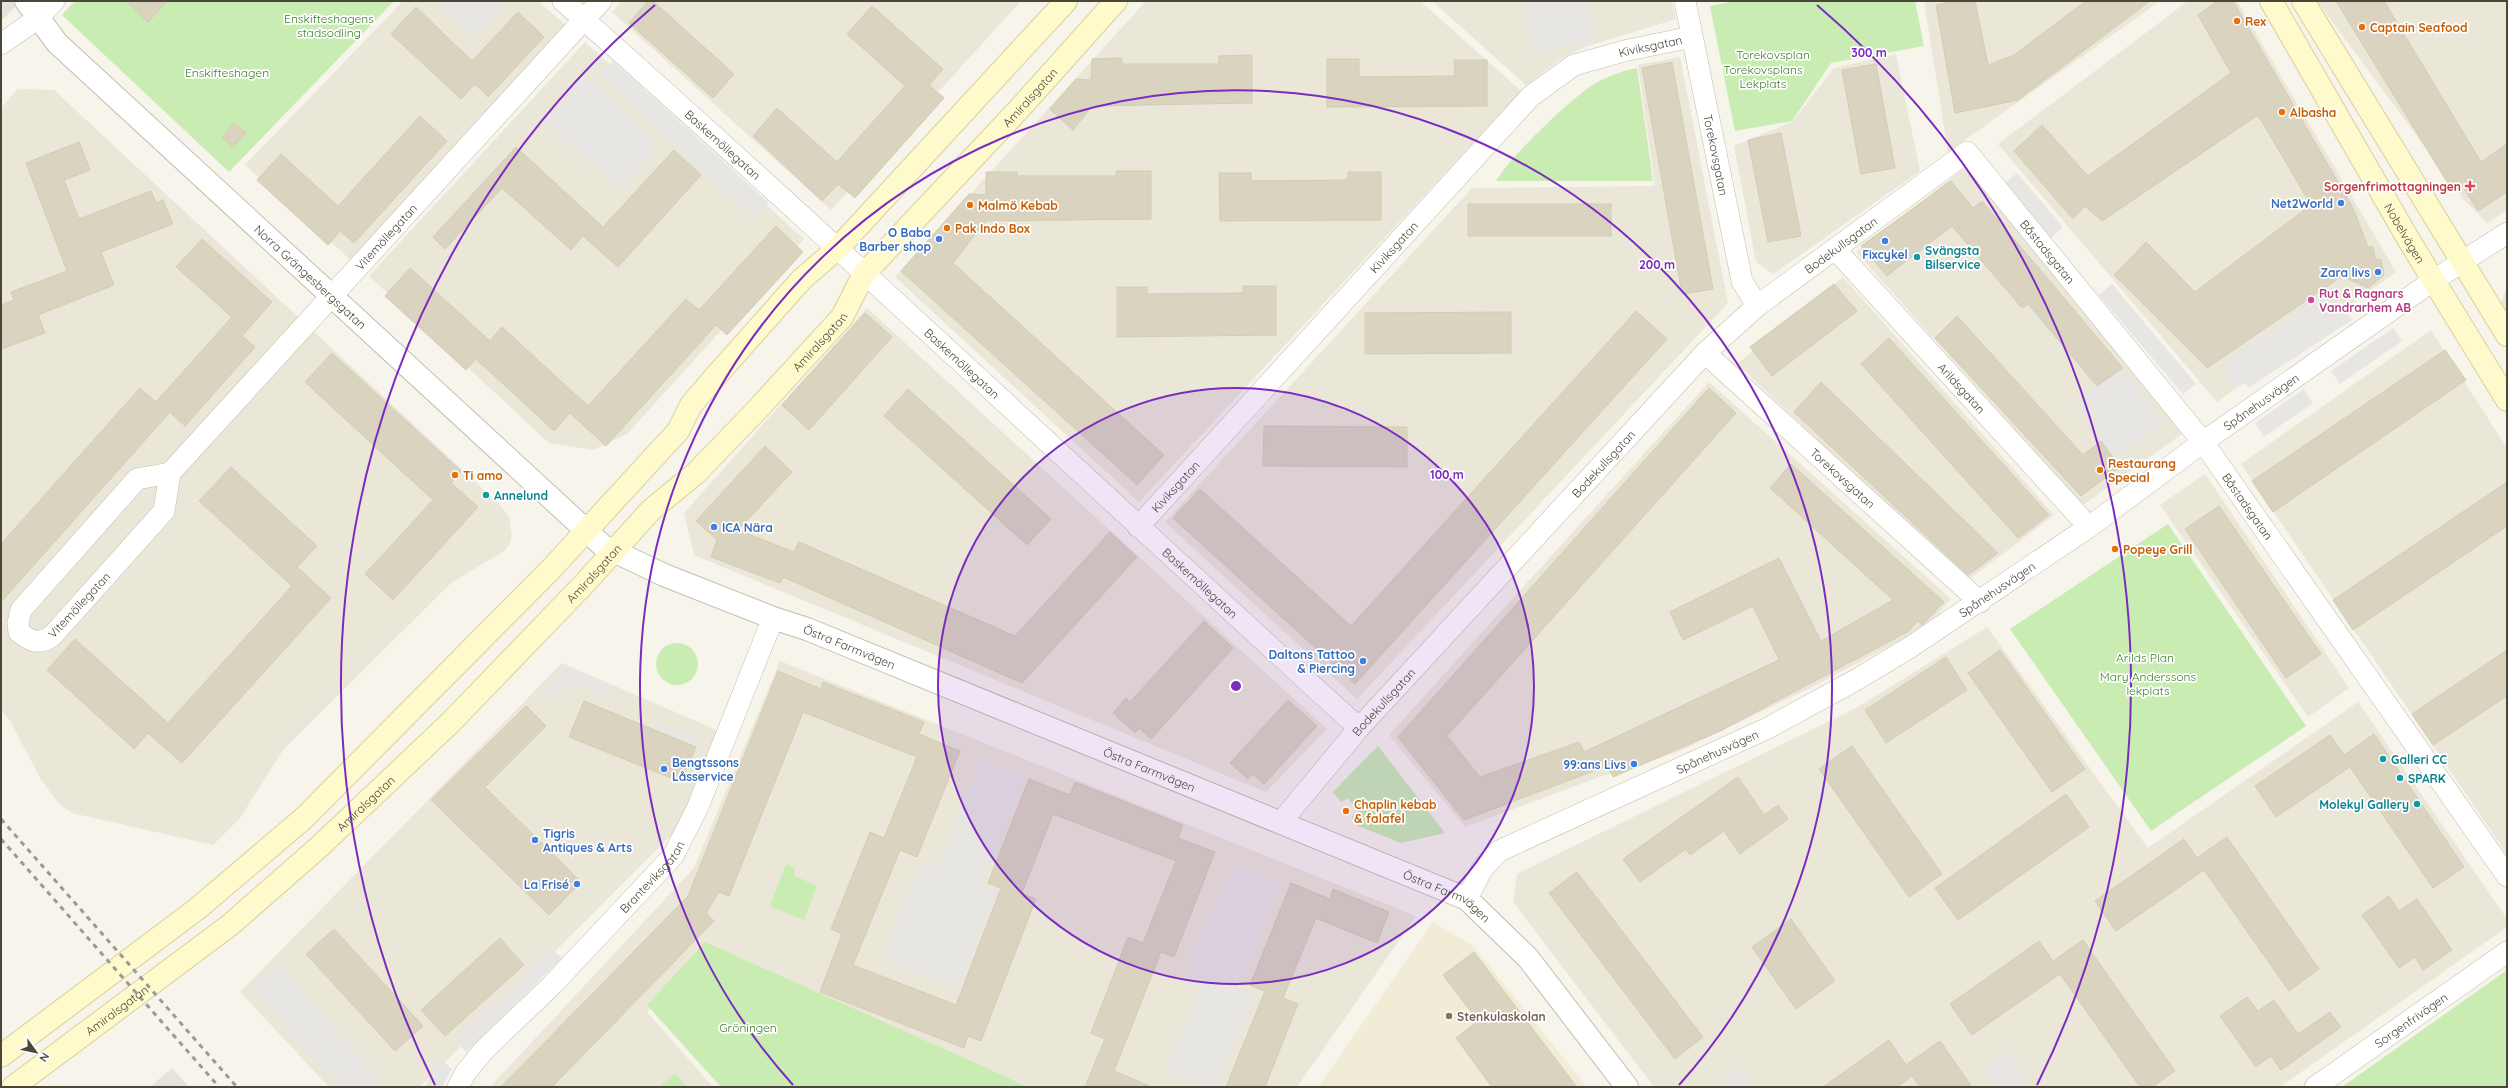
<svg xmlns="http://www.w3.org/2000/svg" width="2508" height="1088" font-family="Quicksand,sans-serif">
  <rect width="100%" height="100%" fill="#f6f4eb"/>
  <!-- residential -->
  <g fill="#eae7d9">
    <path d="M403 1H538L568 27 352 261 245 165Z"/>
    <path d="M622 1H1021L831 210 612 12Z"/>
    <path d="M1146 1H1420L1521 91 1139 502 895 277Z"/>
    <path d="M1432 1H1672L1676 19 1585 47 1562 58 1526 85Z"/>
    <path d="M1924 1H2160L1948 152Z"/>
    <path d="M2188 1H2237L2396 272 2217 402 1998 144Z"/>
    <path d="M2317 1H2507V210L2487 223 2464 200Z"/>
    <path d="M585 42 804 239 627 434 594 450 549 443 369 276Z"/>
    <path d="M1896 54 1920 171 1773 274 1756 262 1734 146 1792 122 1834 68Z"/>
    <path d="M1680 57 1728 303 1357 699 1165 522 1472 188 1655 186 1638 65Z"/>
    <path d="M18 89 54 90 500 505 509 517 512 536 509 545 504 551 451 583 283 750 240 818 213 845 72 813 59 804 42 781 9 719 1 711V108Z"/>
    <path d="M1967 166 2186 431 2083 505 1856 252Z"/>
    <path d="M1843 277 2054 515 1967 581 1737 364Z"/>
    <path d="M2507 288V316L2500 305Z"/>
    <path d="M867 308 1327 729 1266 792 694 555 684 513Z"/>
    <path d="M2431 330 2507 448V854L2241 464Z"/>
    <path d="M1709 382 1951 599 1927 626 1812 687 1678 752 1597 778 1465 827 1389 735Z"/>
    <path d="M2205 474 2349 688 2308 717 2160 505Z"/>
    <path d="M1987 627 2148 848 2358 702 2507 919V927L2280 1087H1654L1513 902 1517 874 1858 707Z"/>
    <path d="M780 661 1416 916 1297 1087H1031L704 951 647 1012 713 1087H490L694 868Z"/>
    <path d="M562 663 719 731 686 820 420 1087H329L240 992Z"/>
  </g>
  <!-- industrial -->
  <g fill="#e6e3dc">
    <path d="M1 1H21L1 21Z"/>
    <path d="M172 1068 189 1087H150Z"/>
  </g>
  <!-- education -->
  <path fill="#f0ecd5" d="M1433 922 1473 946 1587 1087H1318Z"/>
  <!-- green -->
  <g fill="#c9ecb3">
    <path d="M75 1H394L229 172 62 15Z"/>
    <path d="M1736 1H1915L1924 46 1831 63 1792 121 1735 131 1710 6Z"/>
    <path d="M1637 68 1653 181H1496C1511 156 1569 100 1594 84 1608 76 1622 71 1637 68Z"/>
    <path d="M2168 524 2306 726 2151 831 2010 629Z"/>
    <circle cx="677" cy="664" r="21"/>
    <path d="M1378 746 1445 833 1401 843 1356 825 1351 817 1358 812 1348 798 1341 802 1333 792Z"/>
    <path d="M786 864 795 868 793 875 817 886 804 920 770 906Z"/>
    <path d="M705 942 1029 1087H721L647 1005Z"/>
    <path d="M2507 970V1087H2342Z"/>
    <path d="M675 1073 687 1087H659Z"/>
  </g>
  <!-- parking -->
  <g fill="#e8e6e2">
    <path d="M434 1H505V2L474 37Z"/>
    <path d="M1524 1H1587L1595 41 1533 52Z"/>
    <path d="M613 61 769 203 755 219 599 75Z"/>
    <path d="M583 74 659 145 619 189 544 121Z"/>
    <path d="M2017 173 2063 227 2051 238 2004 184Z"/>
    <path d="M2112 284 2196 384 2183 394 2099 295Z"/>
    <path d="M2333 290 2352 320 2248 388 2245 383 2235 389 2220 365Z"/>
    <path d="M2393 328 2402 341 2340 384 2331 371Z"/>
    <path d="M2123 368 2164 423 2115 460 2075 401Z"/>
    <path d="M2304 389 2313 403 2264 437 2255 423Z"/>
    <path d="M567 667 606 682 610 698 572 683 552 704 541 694Z"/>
    <path d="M658 723 695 739 693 745 655 730Z"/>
    <path d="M981 758 1027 776 983 884 998 890 959 989 882 958 920 863 936 869Z"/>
    <path d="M1232 864 1280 883 1238 987 1254 994 1216 1087H1202L1166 1072 1200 989 1183 982Z"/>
    <path d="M550 947 562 958 466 1052 455 1040 504 994Z"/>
    <path d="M277 964 386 1087H338L250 987Z"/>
    <path d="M2009 1052 2034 1087H1997L1985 1069Z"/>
    <path d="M440 1059 452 1069 442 1087H425Z"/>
    <path d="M1739 1067 1755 1087H1715Z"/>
  </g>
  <!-- building -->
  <g fill="#d9d3c0" stroke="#d4ccb2">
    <path d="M126 1H167L148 22Z"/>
    <path d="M648 1H653L734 74 713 98 629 23Z"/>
    <path d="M1957 1H1975L1988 65 2014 55 2086 1H2150L2018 100 1955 113 1936 5Z"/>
    <path d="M2217 1H2233L2353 208 2368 247H2373L2375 259 2381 260 2384 275 2368 288 2342 276 2207 368 2114 275 2146 242 2195 292 2311 205 2258 115 2102 221 2085 206 2073 219 2014 151 2042 125 2088 176 2231 73 2198 15Z"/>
    <path d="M2336 1H2384L2481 162 2507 144V192L2478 211 2461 184 2452 190Z"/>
    <path d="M872 6 943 69 929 85 944 98 855 198 838 184 822 201 753 136 777 108 837 162 905 86 847 34Z"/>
    <path d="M416 7 472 61 518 12 544 37 488 97 475 84 461 99 391 34Z"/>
    <path d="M1252 55V103L1092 106 1073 130 1050 109 1076 79 1091 80 1092 59 1122 58V64H1219V56Z"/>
    <path d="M1327 59H1359V77L1455 76 1454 60H1487V106L1327 107Z"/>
    <path d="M1672 62 1713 289 1682 294 1642 68Z"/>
    <path d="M1876 64 1895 168 1861 174 1842 70Z"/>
    <path d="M420 116 447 141 354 243 340 231 328 245 257 180 281 154 338 206Z"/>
    <path d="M234 123 246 133 233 147 222 137Z"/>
    <path d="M1781 133 1801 236 1768 242 1748 140Z"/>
    <path d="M79 142 90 170 64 180 79 219 151 191 156 203 163 200 173 224 101 252 114 285 38 315 45 333 1 349V305L14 300 11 292 67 271 26 163Z"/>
    <path d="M516 147 603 227 674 150 701 175 618 267 583 236 571 250 502 188 445 249 433 237Z"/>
    <path d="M1116 171H1151V219L986 221 953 263 1164 455 1137 485 901 271 969 194 986 195V172H1017V176H1116Z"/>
    <path d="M1348 172H1381V220L1220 221 1219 173H1251V181L1348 180Z"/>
    <path d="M1951 181 1973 208 1982 201 2123 368 2097 386 2028 304 2022 308 1952 226 1887 276 1861 246Z"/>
    <rect x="1468" y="204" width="143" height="32"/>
    <path d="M776 226 803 252 727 335 716 325 606 446 570 413 554 431 476 359 466 370 385 296 410 268 490 341 502 327 588 406 686 299 699 310Z"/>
    <path d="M202 239 272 302 242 336 255 347 185 426 170 412 1 602V544L140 388 156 402 232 317 176 267Z"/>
    <path d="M1834 284 1857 311 1772 376 1750 347Z"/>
    <path d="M1243 286H1276V335L1117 337V287H1147V294L1243 293Z"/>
    <path d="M1636 311 1667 339 1355 684 1173 518 1200 489 1351 626Z"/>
    <path d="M1511 312V353L1365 354V313Z"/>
    <path d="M865 313 892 337 809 430 782 405Z"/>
    <path d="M1957 316 2083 455 2101 441 2120 467 2081 496 1935 338Z"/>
    <path d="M1889 338 2049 515 2018 538 1861 364Z"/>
    <path d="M2445 350 2466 380 2273 512 2252 481Z"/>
    <path d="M332 353 461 471 451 483 478 507 393 600 365 574 433 500 305 382Z"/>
    <path d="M1821 382 1998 553 1968 575 1794 412Z"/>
    <path d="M1709 388 1736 413 1447 736 1480 777 1579 742 1584 752 1779 660 1753 606 1683 640 1670 612 1779 558 1821 641 1893 600 1770 488 1791 464 1944 602 1922 625 1917 621 1909 631 1722 730 1613 777 1607 766 1464 820 1398 737Z"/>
    <path d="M908 389 1051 519 1027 545 884 416Z"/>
    <path d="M1264 426 1407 427V467L1263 466Z"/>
    <path d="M765 446 792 472 738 530 794 552 799 542 1015 636 1110 532 1137 557 1022 683 783 577 780 583 711 557 717 540 696 521Z"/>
    <path d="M231 467 317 546 297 567 331 598 182 763 148 733 134 749 47 670 75 639 168 723 292 586 199 501Z"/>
    <path d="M2507 482V526L2353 630 2333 600Z"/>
    <path d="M2219 506 2321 654 2286 678 2185 529Z"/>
    <path d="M1204 621 1233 648 1151 739 1139 728 1135 733 1113 713 1126 698 1130 702Z"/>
    <path d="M2000 650 2085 769 2052 792 1968 673Z"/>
    <path d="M2507 650V696L2433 745 2412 714Z"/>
    <path d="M1946 657 1967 690 1886 743 1865 710Z"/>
    <path d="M778 671 821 689 823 682 924 722 919 734 960 751 917 857 900 850 853 965 956 1005 1001 888 988 883 1029 779 1070 795 1075 782 1183 825 1178 838 1215 852 1174 957 1161 952 1114 1071 1152 1087H1085L1105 1039 1091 1033 1128 937 1143 943 1176 861 1053 814 1022 893 1036 899 981 1041 968 1036 964 1048 820 992 842 934 831 929 870 832 884 838 917 757 803 712 729 896 719 892 706 913 714 921 552 1087H501L688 896Z"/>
    <path d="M1288 700 1317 726 1264 784 1253 774 1248 779 1230 763Z"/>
    <path d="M584 701 696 747 681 782 569 737Z"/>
    <path d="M526 706 546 726 485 787 581 882 549 915 431 800Z"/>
    <path d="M2374 734 2464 867 2433 888 2350 767 2276 817 2255 786 2330 735 2344 755Z"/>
    <path d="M1852 746 1942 874 1909 897 1819 769Z"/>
    <path d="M1738 777 1764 815 1778 805 1788 819 1740 854 1724 831 1690 855 1686 849 1640 882 1623 859Z"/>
    <path d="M2066 794 2089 827 1958 920 1935 888Z"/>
    <path d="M2227 837 2319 969 2289 991 2204 870 2116 931 2095 901 2184 839 2197 858Z"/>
    <path d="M1577 872 1703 1037 1675 1059 1549 893Z"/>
    <path d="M1291 883 1330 899 1333 889 1389 912 1377 943 1316 918 1283 998 1298 1004 1265 1087H1226L1265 991 1250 985Z"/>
    <path d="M2389 896 2399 911 2417 899 2452 950 2423 970 2415 957 2399 968 2362 915Z"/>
    <path d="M1791 919 1835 981 1796 1009 1752 947Z"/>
    <path d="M334 929 423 1026 395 1051 306 954Z"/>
    <path d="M500 938 524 965 445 1036 421 1010Z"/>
    <path d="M2083 940 2175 1071 2152 1087H2140L2060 974 1972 1035 1950 1004 2039 941 2053 961Z"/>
    <path d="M1474 952 1577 1087H1492L1456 1038 1478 1021 1443 975Z"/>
    <path d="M2247 997 2258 1011 2274 1000 2298 1034 2330 1012 2341 1027 2281 1070 2271 1056 2256 1067 2220 1016Z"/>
    <path d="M1889 1040 1906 1065 1940 1041 1972 1087H1920L1912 1076 1897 1087H1823Z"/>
  </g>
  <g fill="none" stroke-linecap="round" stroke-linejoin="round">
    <defs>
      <g id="minor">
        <path id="s1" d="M563 1C832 239 1093 486 1359 728"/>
        <path id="s2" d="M1685 1 1742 281 1757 306"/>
        <path d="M1 44 37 19 54 1"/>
        <path id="s3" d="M1835 249 2089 527"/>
        <path id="s4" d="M1705 353 1980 602"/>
        <path id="s5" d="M170 473 164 511 52 636C39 645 31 642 19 632L18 623 21 610 137 479 170 473 601 1"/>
        <path id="s6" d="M1138 527 1531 96 1574 65 1628 50 1692 37"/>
        <path id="s7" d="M1281 822 1359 728 1705 353 1757 306 1967 152 2203 442 2507 876"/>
        <path id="s8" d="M1467 899 1482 869 1499 851 1768 728 1854 681 1909 648 2089 527 2203 442 2434 280 2507 233"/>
        <path id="s9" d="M458 1087 466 1072 484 1050 552 985 673 856 697 809 773 618"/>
        <path id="s10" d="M2315 1087 2507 952"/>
      </g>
      <g id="tertiary">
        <path id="s11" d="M26 1 57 43 603 546 664 575 773 618 807 629 1467 899 1528 958 1627 1087"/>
      </g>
      <g id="secondary">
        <path id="s12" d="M2271 1 2410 242 2507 400"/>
        <path d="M2303 1 2507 335"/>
        <path d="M1 1056 197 909 304 818 552 568 678 431 691 405 715 377 802 279 838 248 1066 1"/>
        <path id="s13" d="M13 1087 230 925 319 847 451 722 584 584 651 510 696 473 755 412 842 317 864 274 1020 108 1116 1"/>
      </g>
    </defs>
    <!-- minor casing -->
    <use href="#minor" stroke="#c2bead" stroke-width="22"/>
    <!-- tertiary casing -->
    <use href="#tertiary" stroke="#c2bead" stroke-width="24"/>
    <!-- secondary casing -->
    <use href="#secondary" stroke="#d8d199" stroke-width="24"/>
    <!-- minor -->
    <use href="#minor" stroke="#fff" stroke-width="21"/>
    <!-- tertiary -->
    <use href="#tertiary" stroke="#fff" stroke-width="22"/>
    <!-- secondary -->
    <use href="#secondary" stroke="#fffacc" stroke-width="22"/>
    <!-- rail -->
    <g stroke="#9a9a9a" stroke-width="3" stroke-dasharray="5 5" stroke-linecap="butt">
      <path d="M1 819 237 1087"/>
      <path d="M1 839 219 1087"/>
    </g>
  </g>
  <!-- distance rings -->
  <circle cx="1236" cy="686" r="298" fill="#7b2cbf" fill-opacity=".12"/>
  <g fill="none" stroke="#7b2cbf" stroke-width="2">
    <circle cx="1236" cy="686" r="298"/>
    <path d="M793 1085A596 596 0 1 1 1679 1085"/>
    <path d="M435 1085A895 895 0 0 1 655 5M1817 5A895 895 0 0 1 2037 1085"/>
  </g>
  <!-- markers -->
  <g fill="#e8710a" stroke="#fff" stroke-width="1.5">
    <circle cx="2237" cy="21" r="4"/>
    <circle cx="2362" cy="27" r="4"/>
    <circle cx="2282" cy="112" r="4"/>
    <circle cx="970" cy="205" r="4"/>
    <circle cx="947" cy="228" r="4"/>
    <circle cx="2100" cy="470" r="4"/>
    <circle cx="455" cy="475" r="4"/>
    <circle cx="2115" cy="549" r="4"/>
    <circle cx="1346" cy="811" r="4"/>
  </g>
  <path fill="#e0444e" stroke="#fff" stroke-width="1.5" d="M2468 180h4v4h4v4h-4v4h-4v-4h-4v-4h4z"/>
  <g fill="#3f7fe0" stroke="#fff" stroke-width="1.5">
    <circle cx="2341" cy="203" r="4"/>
    <circle cx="939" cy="239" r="4"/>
    <circle cx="1885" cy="241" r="4"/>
    <circle cx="2378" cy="272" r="4"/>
    <circle cx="714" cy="527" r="4"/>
    <circle cx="1363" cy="661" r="4"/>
    <circle cx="1634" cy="764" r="4"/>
    <circle cx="664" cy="769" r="4"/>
    <circle cx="535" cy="840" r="4"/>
    <circle cx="577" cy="884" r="4"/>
  </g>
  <g fill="#0f9aa8" stroke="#fff" stroke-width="1.5">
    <circle cx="1917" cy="257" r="4"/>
    <circle cx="486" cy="495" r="4"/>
    <circle cx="2383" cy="759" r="4"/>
    <circle cx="2400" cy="778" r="4"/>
    <circle cx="2417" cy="804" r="4"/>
  </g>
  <circle fill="#d1479c" stroke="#fff" stroke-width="1.5" cx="2311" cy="300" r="4"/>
  <circle fill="#8d6e63" stroke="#fff" stroke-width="1.5" cx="1449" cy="1016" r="4"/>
  <g text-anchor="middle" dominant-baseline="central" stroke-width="3.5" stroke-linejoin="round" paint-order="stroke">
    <!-- park labels -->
    <g font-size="12" fill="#3b8127" stroke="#fff">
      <text x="329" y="18">Enskifteshagens<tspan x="329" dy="14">stadsodling</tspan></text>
      <text x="1773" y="54">Torekovsplan</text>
      <text x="1763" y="69">Torekovsplans<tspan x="1763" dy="14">Lekplats</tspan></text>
      <text x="227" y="72">Enskifteshagen</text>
      <text x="2145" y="657">Arilds Plan</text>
      <text x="2148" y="676">Mary Anderssons<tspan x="2148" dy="14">lekplats</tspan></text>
      <text x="748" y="1027">Gröningen</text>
    </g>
    <!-- food labels -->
    <g font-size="12" font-weight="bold" fill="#c56008" stroke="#fff" text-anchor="start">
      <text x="2245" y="21">Rex</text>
      <text x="2370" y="27">Captain Seafood</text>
      <text x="2290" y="112">Albasha</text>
      <text x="978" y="205">Malmö Kebab</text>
      <text x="955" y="228">Pak Indo Box</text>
      <text x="2108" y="463">Restaurang<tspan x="2108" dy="14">Special</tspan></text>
      <text x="463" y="475">Ti amo</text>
      <text x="2123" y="549">Popeye Grill</text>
      <text x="1354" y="804">Chaplin kebab<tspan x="1354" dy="14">&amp; falafel</tspan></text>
    </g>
    <!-- street labels -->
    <g font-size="12" fill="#4b4738" stroke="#fff">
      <text stroke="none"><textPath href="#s6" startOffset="715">Kiviksgatan</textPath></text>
      <text stroke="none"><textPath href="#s13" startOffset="1425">Amiralsgatan</textPath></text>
      <text stroke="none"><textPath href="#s1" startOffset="215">Baskemöllegatan</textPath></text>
      <text stroke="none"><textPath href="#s2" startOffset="157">Torekovsgatan</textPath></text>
      <text stroke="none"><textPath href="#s12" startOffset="268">Nobelvägen</textPath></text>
      <text stroke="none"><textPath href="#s5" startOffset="794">Vitemöllegatan</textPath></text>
      <text stroke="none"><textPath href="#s7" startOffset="806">Bodekullsgatan</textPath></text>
      <text stroke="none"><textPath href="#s6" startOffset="379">Kiviksgatan</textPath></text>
      <text stroke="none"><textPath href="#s7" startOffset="1091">Båstadsgatan</textPath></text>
      <text stroke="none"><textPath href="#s11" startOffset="397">Norra Grängesbergsgatan</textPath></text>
      <text stroke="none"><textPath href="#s13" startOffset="1101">Amiralsgatan</textPath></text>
      <text stroke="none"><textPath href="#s1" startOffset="539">Baskemöllegatan</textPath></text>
      <text stroke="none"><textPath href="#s3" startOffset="188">Arildsgatan</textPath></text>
      <text stroke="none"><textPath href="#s8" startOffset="946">Spånehusvägen</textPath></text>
      <text stroke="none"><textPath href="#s7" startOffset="482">Bodekullsgatan</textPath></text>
      <text stroke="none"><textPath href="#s4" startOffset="186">Torekovsgatan</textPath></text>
      <text stroke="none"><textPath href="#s6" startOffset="55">Kiviksgatan</textPath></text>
      <text stroke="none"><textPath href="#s7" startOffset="1415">Båstadsgatan</textPath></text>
      <text stroke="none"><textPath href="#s13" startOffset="777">Amiralsgatan</textPath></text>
      <text stroke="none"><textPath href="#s1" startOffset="863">Baskemöllegatan</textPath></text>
      <text stroke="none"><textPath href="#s8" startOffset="622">Spånehusvägen</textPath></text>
      <text transform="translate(79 605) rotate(-47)">Vitemöllegatan</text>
      <text stroke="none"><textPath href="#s11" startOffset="1061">Östra Farmvägen</textPath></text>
      <text stroke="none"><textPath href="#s7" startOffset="158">Bodekullsgatan</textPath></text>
      <text stroke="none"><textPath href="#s8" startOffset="298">Spånehusvägen</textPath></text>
      <text stroke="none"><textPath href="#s11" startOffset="1385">Östra Farmvägen</textPath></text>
      <text stroke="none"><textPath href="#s13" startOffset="453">Amiralsgatan</textPath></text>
      <text stroke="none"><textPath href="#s9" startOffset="287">Branteviksgatan</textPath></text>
      <text stroke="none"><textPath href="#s11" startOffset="1709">Östra Farmvägen</textPath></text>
      <text stroke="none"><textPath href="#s13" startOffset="129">Amiralsgatan</textPath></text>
      <text stroke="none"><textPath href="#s10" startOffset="117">Sorgenfrivägen</textPath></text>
    </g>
    <!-- health labels -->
    <g font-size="12" font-weight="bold" fill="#be3a42" stroke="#fff" text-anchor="end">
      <text x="2461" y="186">Sorgenfrimottagningen</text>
    </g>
    <!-- shop labels -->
    <g font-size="12" font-weight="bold" fill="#366cbe" stroke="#fff" text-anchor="end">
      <text x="2333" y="203">Net2World</text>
      <text x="931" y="232">O Baba<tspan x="931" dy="14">Barber shop</tspan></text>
      <text x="1885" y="254" text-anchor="middle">Fixcykel</text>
      <text x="2370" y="272">Zara livs</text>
      <text x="722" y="527" text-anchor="start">ICA Nära</text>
      <text x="1355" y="654">Daltons Tattoo<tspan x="1355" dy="14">&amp; Piercing</tspan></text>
      <text x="672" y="762" text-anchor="start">Bengtssons<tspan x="672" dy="14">Låsservice</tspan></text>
      <text x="1626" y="764">99:ans Livs</text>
      <text x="543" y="833" text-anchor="start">Tigris<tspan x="543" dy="14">Antiques &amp; Arts</tspan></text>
      <text x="569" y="884">La Frisé</text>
    </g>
    <!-- culture labels -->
    <g font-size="12" font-weight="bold" fill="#0d838f" stroke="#fff" text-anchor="start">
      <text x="1925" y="250">Svängsta<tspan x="1925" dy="14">Bilservice</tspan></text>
      <text x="494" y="495">Annelund</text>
      <text x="2391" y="759">Galleri CC</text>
      <text x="2408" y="778">SPARK</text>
      <text x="2409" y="804" text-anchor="end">Molekyl Gallery</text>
    </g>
    <!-- hotel labels -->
    <g font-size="12" font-weight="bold" fill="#b23c85" stroke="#fff" text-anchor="start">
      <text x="2319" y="293">Rut &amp; Ragnars<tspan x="2319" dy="14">Vandrarhem AB</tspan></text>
    </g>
    <!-- education labels -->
    <g font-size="12" font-weight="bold" fill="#785e54" stroke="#fff" text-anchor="start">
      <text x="1457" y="1016">Stenkulaskolan</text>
    </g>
  </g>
  <circle cx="1236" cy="686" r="6" fill="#7b2cbf" stroke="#fff" stroke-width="2"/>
  <g font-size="12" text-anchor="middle" font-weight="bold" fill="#7b2cbf" stroke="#fff" stroke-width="3.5" stroke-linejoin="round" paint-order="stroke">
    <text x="1869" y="57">300 m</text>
    <text x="1657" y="269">200 m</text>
    <text x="1447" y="479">100 m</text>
  </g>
  <!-- border -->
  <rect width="2508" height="1088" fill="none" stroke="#4b4738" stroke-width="4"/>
  <!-- north arrow -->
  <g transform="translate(36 1052) rotate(123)" stroke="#ffffff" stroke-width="3" paint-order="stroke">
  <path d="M0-3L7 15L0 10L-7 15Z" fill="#4b4738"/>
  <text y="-6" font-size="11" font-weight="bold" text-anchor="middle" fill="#4b4738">N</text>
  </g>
</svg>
